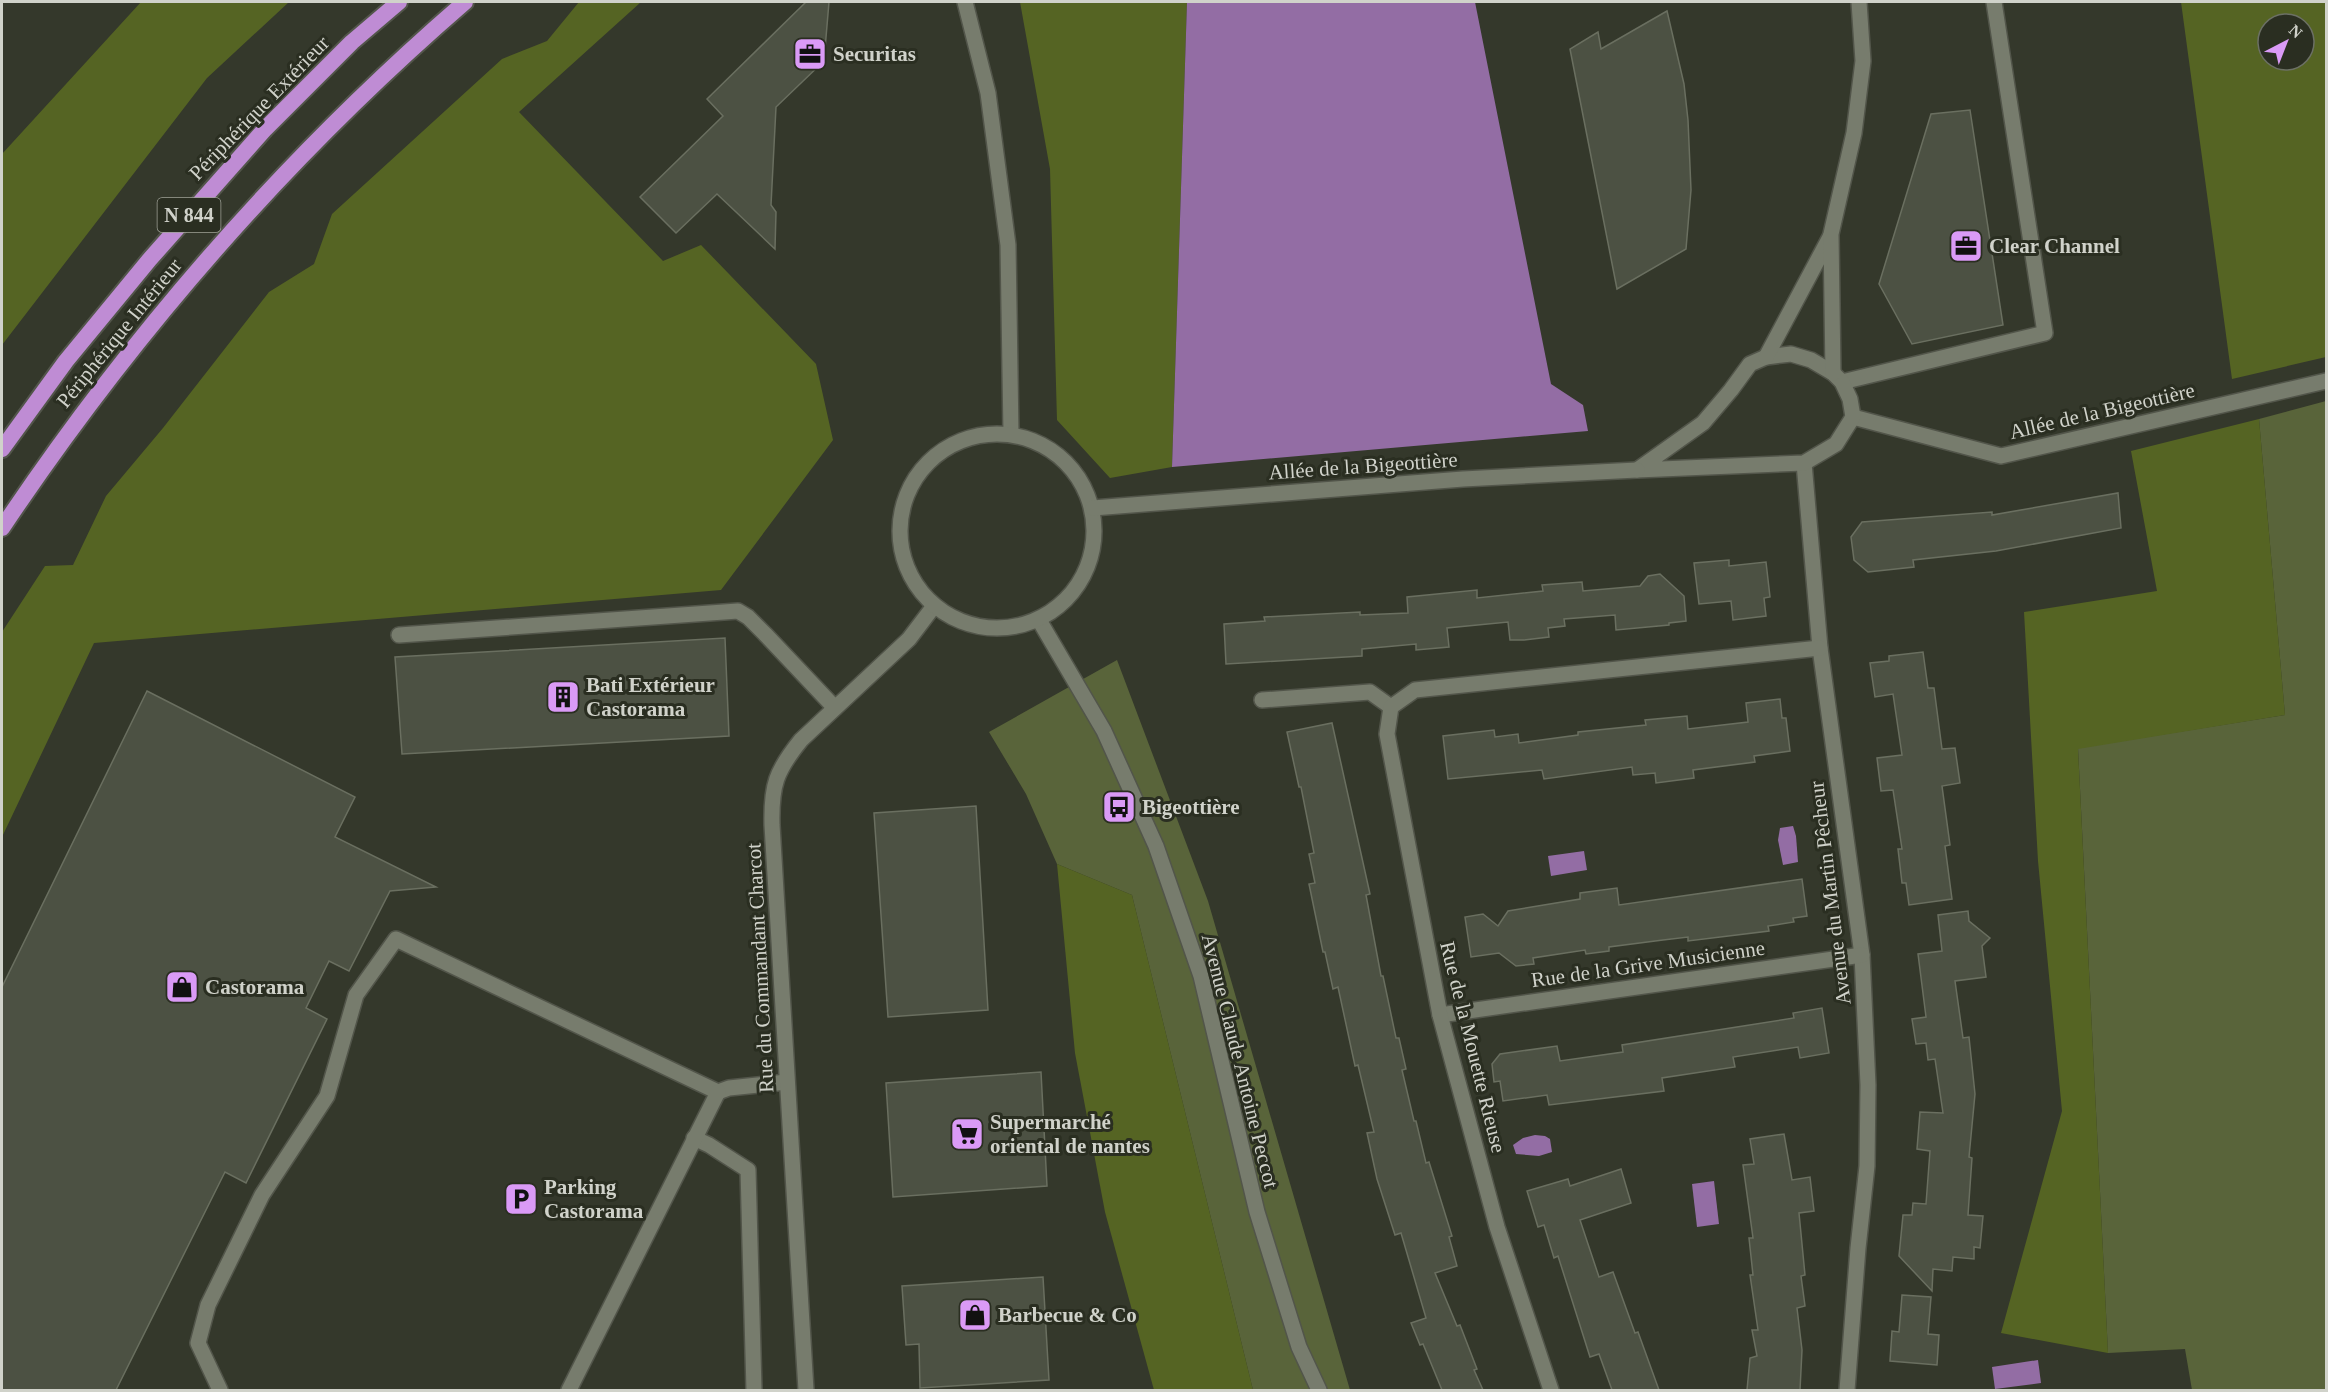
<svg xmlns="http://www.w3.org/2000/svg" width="2328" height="1392" font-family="Georgia,serif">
  <rect width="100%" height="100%" fill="#34382b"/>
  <!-- green -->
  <g fill="#59643a">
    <path d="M2326 401V1390H2192L2185 1349 2108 1353 2078 748 2285 715 2259 419Z"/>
    <path d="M1117 660 1208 901 1350 1390H1253L1132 895 1057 864 1026 794 989 732Z"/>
  </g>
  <!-- forest -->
  <g fill="#556423" fill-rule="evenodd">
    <path d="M141 2H289L207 78 2 345V154Z"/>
    <path d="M579 2H641L519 112 663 261 701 245 816 364 833 440 721 590 94 643 2 837V632L45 566 73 565 106 496 163 428 269 292 314 264 332 214 502 59 547 41Z"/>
    <path d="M1020 2H1187L1172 467 1110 478 1057 420 1050 169Z"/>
    <path d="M2181 2H2326V357L2232 379ZM2268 24H2304V60H2268Z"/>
    <path d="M2259 419 2285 715 2078 749 2108 1353 2001 1333 2062 1111 2038 861 2024 612 2157 591 2131 451Z"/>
    <path d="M1057 864 1132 895 1253 1390H1154L1105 1212 1075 1053Z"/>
  </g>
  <!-- water -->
  <g fill="#936da4">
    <path d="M1187 2H1475L1551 384 1583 405 1588 431 1172 467Z"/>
    <path d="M1793 826 1796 836 1798 862 1783 865 1778 840 1780 828Z"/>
    <path d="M1584 851 1587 870 1551 876 1548 856Z"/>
    <path d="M1535 1135 1545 1136 1550 1139 1552 1152 1539 1156 1516 1154 1513 1145 1523 1138Z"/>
    <path d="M1714 1181 1719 1224 1697 1227 1692 1184Z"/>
    <path d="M2038 1360 2041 1383 1995 1389 1992 1367Z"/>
  </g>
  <!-- building -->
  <g fill="#4c5143" stroke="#6a6f60" stroke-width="1.5">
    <path d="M806 2H829L824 61 776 107 771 205 776 212 775 249 717 194 676 233 640 197 723 116 707 99Z"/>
    <path d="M1667 11 1684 84 1688 120 1691 190 1686 249 1617 289 1570 49 1598 32 1601 49Z"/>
    <path d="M1970 110 2003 325 1912 344 1879 284 1931 114Z"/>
    <path d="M2118 493 2121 528 1996 551 1913 560 1914 567 1868 572 1854 560 1851 537 1862 522 1992 512V515Z"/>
    <path d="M1729 560V566L1766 562 1770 597 1764 598 1766 616 1733 620 1731 601 1699 604 1694 563Z"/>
    <path d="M1660 574 1684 596 1686 621 1669 623V625L1616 630 1615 615 1564 619 1565 626 1548 628 1549 637 1524 640H1510L1508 622 1447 628 1449 647 1416 650V644L1362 649V656L1226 664 1224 624 1265 621 1264 617 1360 612V615L1408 613 1407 597 1477 590V598L1543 591 1542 585 1582 582 1583 591 1640 586 1648 576Z"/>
    <path d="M725 638 729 736 402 754 395 657Z"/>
    <path d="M1923 652 1928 688H1934L1942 749 1955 748 1960 783 1942 786 1950 845 1945 846 1952 899 1909 905 1906 883H1902L1898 849H1902L1893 790 1881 791 1877 758 1902 755 1893 694 1875 697 1870 663 1889 661V656Z"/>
    <path d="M147 691 355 797 335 837 436 887 390 891 349 971 329 961 306 1008 327 1019 246 1183 225 1172 116 1390H2V987Z"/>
    <path d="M1780 699 1782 718H1786L1790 751 1754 756 1755 762 1693 770 1694 778 1656 783 1655 773 1633 775 1632 767 1544 779 1542 770 1448 779 1443 736 1494 730 1495 737 1518 734 1519 743 1578 735V732L1646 725 1645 720 1687 716 1688 729 1748 722 1746 703Z"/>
    <path d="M1332 723 1370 894 1366 895 1381 976H1383L1396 1038H1399L1406 1069 1402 1070 1414 1121H1416L1426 1163 1429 1162 1452 1236 1449 1237 1457 1266 1435 1273 1457 1326 1460 1325 1477 1369 1474 1370 1483 1390H1442L1423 1344 1420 1345 1411 1323 1426 1318 1401 1233 1395 1235 1377 1179 1367 1133 1374 1132 1358 1065 1355 1066 1338 987 1333 989 1325 952H1323L1309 884 1315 883 1309 854 1314 853 1301 787H1299L1287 732Z"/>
    <path d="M976 806 988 1010 888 1017 874 813Z"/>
    <path d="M1802 879 1807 916 1793 918 1794 922 1768 926 1769 931 1688 941V937L1663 940 1609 947V951L1586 954 1585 950 1533 958 1534 964 1516 966 1499 953 1471 957 1465 917 1483 914 1498 926 1508 911 1580 899V893L1617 888 1619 905Z"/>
    <path d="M1968 911 1969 921 1990 938 1982 946 1986 977 1955 981 1963 1038 1969 1037 1975 1094 1969 1157 1972 1158 1968 1215 1983 1216 1980 1248 1974 1247V1259L1953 1257 1952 1271 1933 1269 1932 1291 1899 1256 1903 1215H1912L1913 1203 1926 1204 1930 1151 1917 1149 1920 1112 1943 1113 1935 1059 1928 1060 1926 1043 1916 1044 1912 1019 1926 1017 1918 954 1942 951 1938 915Z"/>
    <path d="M1822 1008 1829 1053 1800 1058 1798 1047 1733 1057 1735 1067 1662 1078 1664 1091 1549 1105 1547 1095 1503 1101 1500 1081 1494 1082 1492 1064 1500 1054 1557 1046 1560 1061 1623 1052 1622 1045 1794 1018 1793 1013Z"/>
    <path d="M1041 1072 1047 1186 893 1197 886 1083Z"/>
    <path d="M1784 1134 1792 1180 1810 1177 1814 1211 1799 1213 1805 1275 1801 1276 1805 1306 1797 1308 1802 1350 1800 1390H1747L1750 1358 1757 1356 1752 1330H1758L1750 1275H1753L1749 1238H1753L1743 1165 1754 1164 1750 1139Z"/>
    <path d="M1621 1169 1631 1203 1580 1220 1599 1277 1613 1272 1635 1333 1638 1332 1659 1390H1612L1599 1354 1590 1357 1558 1256 1554 1258 1544 1225 1538 1227 1527 1191 1568 1179 1570 1186Z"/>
    <path d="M1043 1277 1049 1380 920 1388 919 1344 906 1345 902 1286Z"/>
    <path d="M1902 1295 1931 1297 1928 1334 1939 1335 1937 1365 1890 1361 1892 1331 1899 1332Z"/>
  </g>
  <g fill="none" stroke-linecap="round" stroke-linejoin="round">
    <defs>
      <g id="service">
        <path d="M1842 382 2045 333 1994 2"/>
        <path d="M399 635 738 611 748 617 765 634 835 708"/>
        <path d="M1262 700 1370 692 1391 707"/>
        <path d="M694 1138 709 1145 748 1170 754 1390"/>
        <path d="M220 1390 198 1343 208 1305 262 1195 327 1096 356 995 396 939 718 1092 729 1088 787 1082"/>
        <path d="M569 1390 718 1092"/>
      </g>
      <g id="minor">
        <path d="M1853 417 2001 456 2326 381"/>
        <path d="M1804 463 1820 648 1862 955 1868 1085 1867 1166 1858 1248 1847 1390"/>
        <path d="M1440 1015 1862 955"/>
        <path d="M806 1390 772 825C771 785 776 771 801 740L909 639 934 606"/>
        <path d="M1551 1390 1497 1227 1440 1015 1387 734 1391 707 1415 690 1820 648"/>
      </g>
      <path id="tertiary" d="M1039 620 1104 731 1156 846 1201 976 1257 1212 1299 1347 1319 1390"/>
      <g id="secondary">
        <path d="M965 2 988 93 1008 245 1011 434"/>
        <path d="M1791 354 1811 360 1833 373 1842 382 1850 399 1853 417 1836 444 1804 463 1637 470 1703 423 1731 390 1750 364 1766 357Z"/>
        <path d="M1766 357 1830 237"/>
        <path d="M1833 373 1831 234 1854 133 1863 61 1859 2"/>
        <circle cx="997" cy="531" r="97"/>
        <path d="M1093 508 1463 479 1637 470"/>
      </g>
      <g id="trunk">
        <path d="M2 449 66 361 150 259 265 129 352 42 399 2"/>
        <path d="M2 528C132 334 288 155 465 2"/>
      </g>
    </defs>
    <!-- service casing -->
    <use href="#service" stroke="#52554a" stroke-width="18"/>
    <!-- minor casing -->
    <use href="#minor" stroke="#52554a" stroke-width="18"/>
    <!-- tertiary casing -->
    <use href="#tertiary" stroke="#52554a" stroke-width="18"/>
    <!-- secondary casing -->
    <use href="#secondary" stroke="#52554a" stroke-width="18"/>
    <!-- trunk casing -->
    <use href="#trunk" stroke="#52554a" stroke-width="20"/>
    <!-- service -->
    <use href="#service" stroke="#777c6d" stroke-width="15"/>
    <!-- minor -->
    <use href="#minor" stroke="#777c6d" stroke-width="15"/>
    <!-- tertiary -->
    <use href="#tertiary" stroke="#777c6d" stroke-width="15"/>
    <!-- secondary -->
    <use href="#secondary" stroke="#777c6d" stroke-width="15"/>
    <!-- trunk -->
    <use href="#trunk" stroke="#bf8cd4" stroke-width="16"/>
  </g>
  <!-- icons -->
  <defs>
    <symbol id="office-square" viewBox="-11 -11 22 22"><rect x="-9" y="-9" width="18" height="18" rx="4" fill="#da9af6" stroke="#2a2e21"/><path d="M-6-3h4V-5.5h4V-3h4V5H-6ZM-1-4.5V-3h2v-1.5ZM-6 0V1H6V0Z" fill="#111"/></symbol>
    <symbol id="building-square" viewBox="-11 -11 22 22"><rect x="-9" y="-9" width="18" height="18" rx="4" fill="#da9af6" stroke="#2a2e21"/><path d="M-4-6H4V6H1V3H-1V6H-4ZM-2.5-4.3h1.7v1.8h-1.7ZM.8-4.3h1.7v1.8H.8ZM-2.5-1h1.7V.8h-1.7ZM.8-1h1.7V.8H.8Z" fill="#111"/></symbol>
    <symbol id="bus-square" viewBox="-11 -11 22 22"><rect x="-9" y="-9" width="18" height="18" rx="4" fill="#da9af6" stroke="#2a2e21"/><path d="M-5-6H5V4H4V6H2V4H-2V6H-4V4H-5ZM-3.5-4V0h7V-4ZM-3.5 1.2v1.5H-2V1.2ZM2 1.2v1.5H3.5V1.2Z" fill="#111"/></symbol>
    <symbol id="shop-square" viewBox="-11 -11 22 22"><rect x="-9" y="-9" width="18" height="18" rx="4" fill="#da9af6" stroke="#2a2e21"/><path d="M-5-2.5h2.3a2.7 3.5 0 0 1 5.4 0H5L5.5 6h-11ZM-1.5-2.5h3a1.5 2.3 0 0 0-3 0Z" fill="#111"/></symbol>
    <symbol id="supermarket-square" viewBox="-11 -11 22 22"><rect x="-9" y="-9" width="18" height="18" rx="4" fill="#da9af6" stroke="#2a2e21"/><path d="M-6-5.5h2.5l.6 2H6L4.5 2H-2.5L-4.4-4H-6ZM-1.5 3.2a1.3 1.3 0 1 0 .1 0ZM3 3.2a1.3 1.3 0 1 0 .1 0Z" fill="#111"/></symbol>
    <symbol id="parking-square" viewBox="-11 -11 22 22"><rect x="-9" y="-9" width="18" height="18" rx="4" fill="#da9af6" stroke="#2a2e21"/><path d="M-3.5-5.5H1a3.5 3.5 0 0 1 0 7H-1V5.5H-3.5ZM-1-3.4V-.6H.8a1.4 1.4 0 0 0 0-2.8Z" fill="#111"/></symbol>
  </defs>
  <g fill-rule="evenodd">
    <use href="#office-square" x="791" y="35" width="38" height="38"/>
    <use href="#office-square" x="1947" y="227" width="38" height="38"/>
    <use href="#building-square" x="544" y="678" width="38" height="38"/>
    <use href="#bus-square" x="1100" y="788" width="38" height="38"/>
    <use href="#shop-square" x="163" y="968" width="38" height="38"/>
    <use href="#supermarket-square" x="948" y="1115" width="38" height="38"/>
    <use href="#parking-square" x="502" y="1180" width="38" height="38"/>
    <use href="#shop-square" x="956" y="1296" width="38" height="38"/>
  </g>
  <g text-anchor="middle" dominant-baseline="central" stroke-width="6" stroke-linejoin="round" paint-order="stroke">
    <!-- shield labels -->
    <rect fill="#2a2e21" stroke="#9ea197" stroke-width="1.5" x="157.5" y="198" width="63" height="34" rx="4.5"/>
    <g font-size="20" font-weight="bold" fill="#d0d2ca">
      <text x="189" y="215">N 844</text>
    </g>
    <!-- poi labels -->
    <g font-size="21" font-weight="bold" fill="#d0d2ca" stroke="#2a2e21" text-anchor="start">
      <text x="833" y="54">Securitas</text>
      <text x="1989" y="246">Clear Channel</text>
      <text x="586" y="685">Bati Extérieur<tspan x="586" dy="24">Castorama</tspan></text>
      <text x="1142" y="807">Bigeottière</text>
      <text x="205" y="987">Castorama</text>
      <text x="990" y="1122">Supermarché<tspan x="990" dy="24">oriental de nantes</tspan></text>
      <text x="544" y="1187">Parking<tspan x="544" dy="24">Castorama</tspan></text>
      <text x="998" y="1315">Barbecue &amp; Co</text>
    </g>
    <!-- street labels -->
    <g font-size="21" fill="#d0d2ca" stroke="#2a2e21">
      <text transform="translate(259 108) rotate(-46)">Périphérique Extérieur</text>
      <text transform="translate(119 333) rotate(-51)">Périphérique Intérieur</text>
      <text transform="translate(2102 411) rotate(-13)">Allée de la Bigeottière</text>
      <text transform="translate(1363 466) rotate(-4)">Allée de la Bigeottière</text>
      <text transform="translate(1830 893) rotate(-97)">Avenue du Martin Pêcheur</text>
      <text transform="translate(1648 964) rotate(-8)">Rue de la Grive Musicienne</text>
      <text transform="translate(760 968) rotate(-93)">Rue du Commandant Charcot</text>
      <text transform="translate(1473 1047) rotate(76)">Rue de la Mouette Rieuse</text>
      <text transform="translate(1240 1061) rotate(76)">Avenue Claude Antoine Peccot</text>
    </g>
  </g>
  <!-- border -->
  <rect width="2328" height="1392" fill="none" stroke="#d0d2ca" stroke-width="6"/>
  <!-- north arrow -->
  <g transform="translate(2286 42) rotate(42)"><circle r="28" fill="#2a2e21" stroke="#6c7065" stroke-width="1.5"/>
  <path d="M0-4.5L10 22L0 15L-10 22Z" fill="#da9af6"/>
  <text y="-9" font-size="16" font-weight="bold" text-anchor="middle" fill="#d0d2ca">N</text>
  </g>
</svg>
